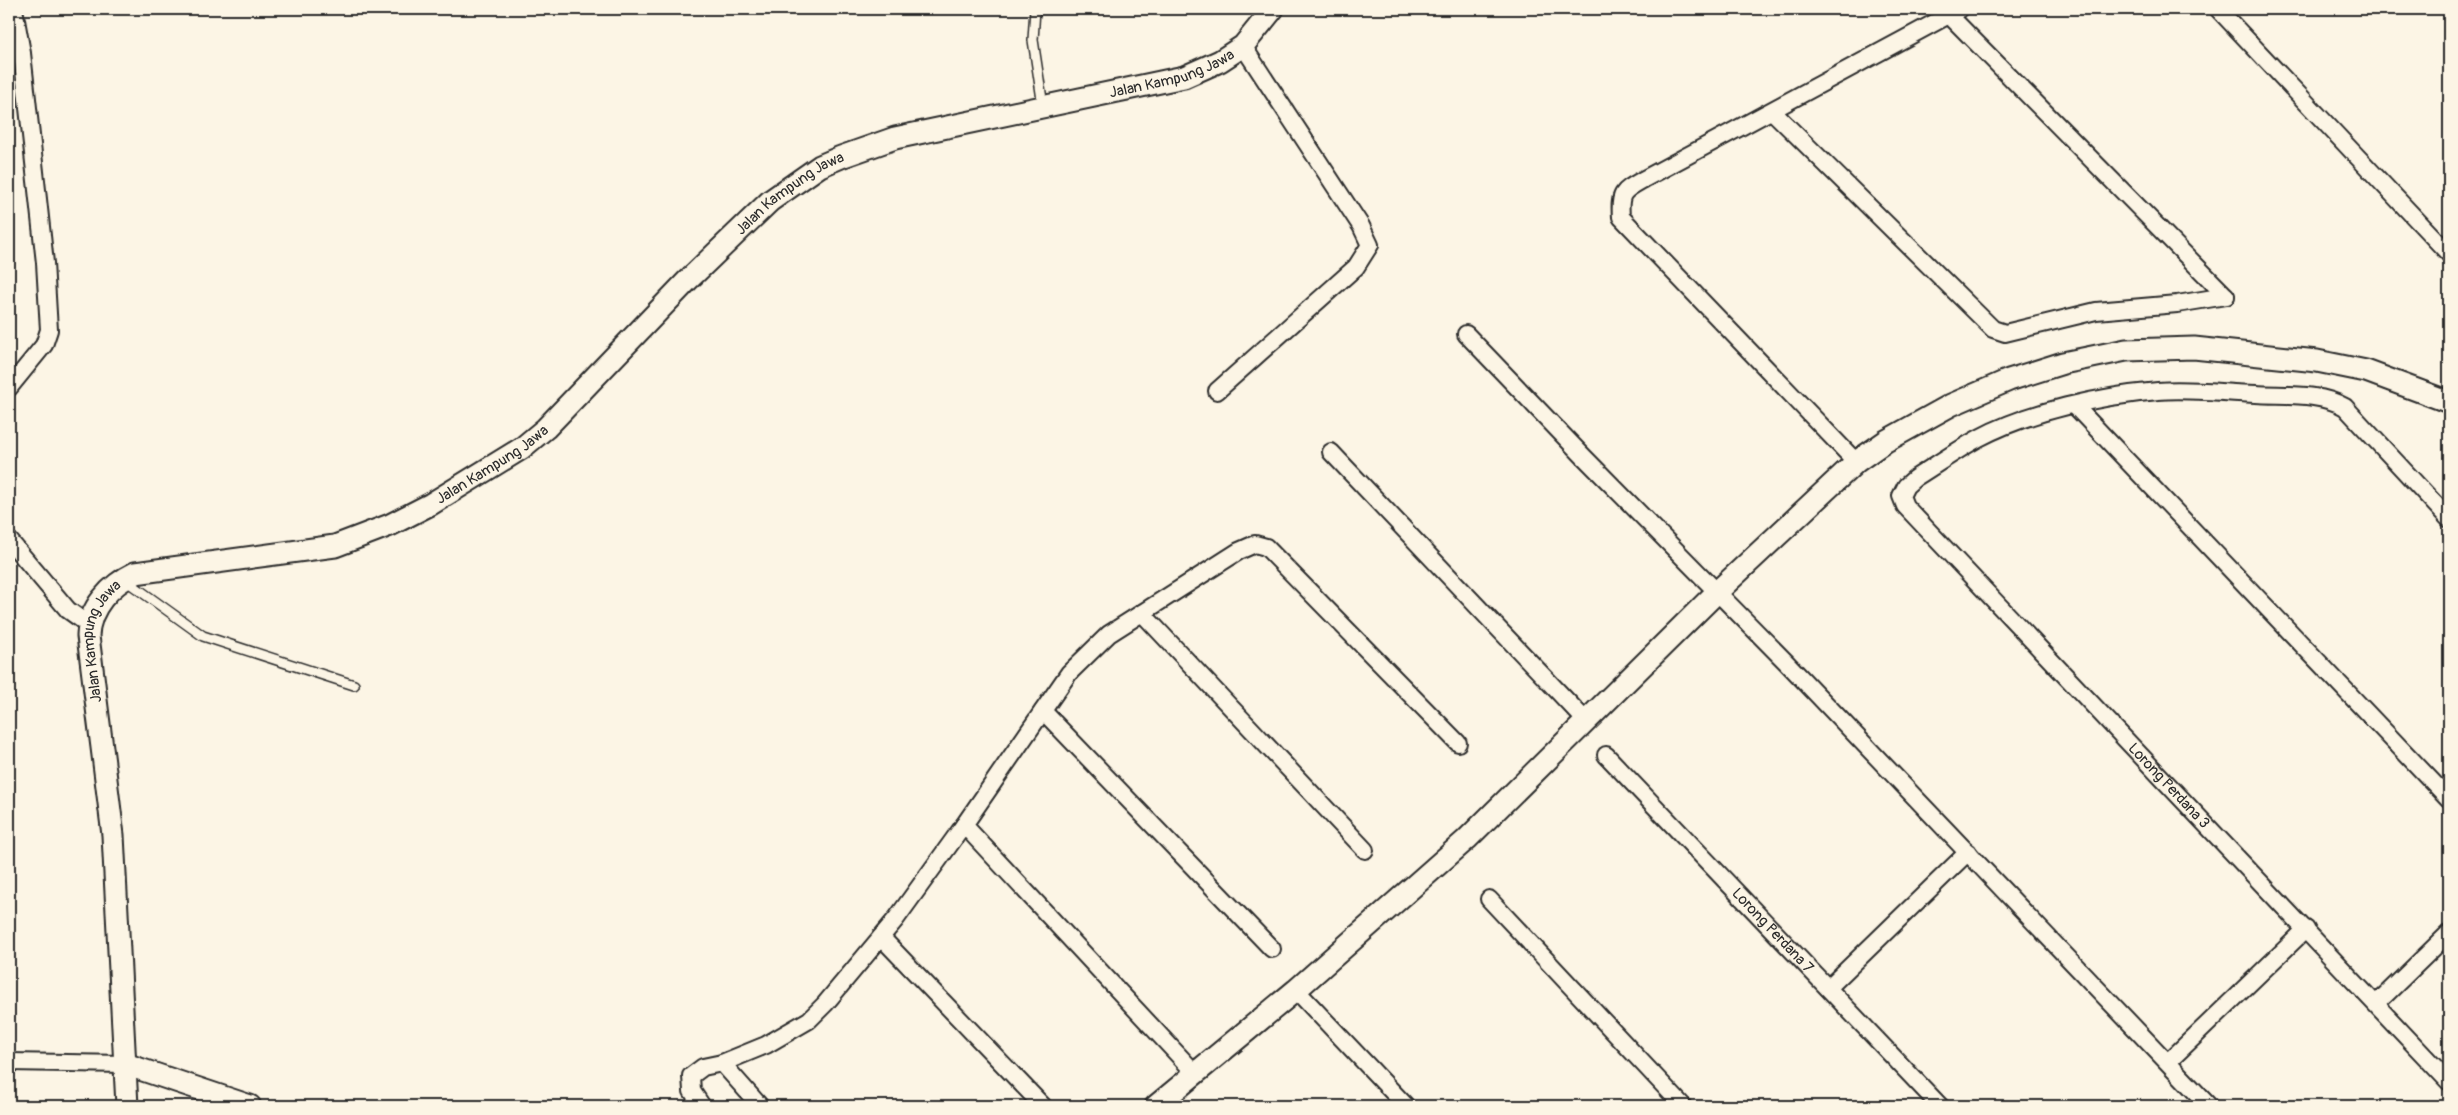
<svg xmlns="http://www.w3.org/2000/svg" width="2458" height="1115" font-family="Pangolin,sans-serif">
  <rect width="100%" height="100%" fill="#fcf5e5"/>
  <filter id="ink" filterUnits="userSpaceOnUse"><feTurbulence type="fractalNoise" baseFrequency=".02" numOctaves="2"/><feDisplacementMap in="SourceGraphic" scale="10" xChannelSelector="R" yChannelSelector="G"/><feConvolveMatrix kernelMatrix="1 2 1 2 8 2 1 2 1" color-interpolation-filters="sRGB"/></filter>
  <g filter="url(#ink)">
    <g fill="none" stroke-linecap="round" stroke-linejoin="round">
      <defs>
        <g id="service">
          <path d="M1035 9 1033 40 1043 106"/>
          <path d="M124 579 203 636 354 685"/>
        </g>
        <g id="minor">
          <path d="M2218 9 2449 254"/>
          <path d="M1950 16 2226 296"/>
          <path d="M1772 111 1993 329 2005 333 2096 311 2177 304 2226 296"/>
          <path d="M1466 334 1584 457 1786 662 2209 1106"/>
          <path d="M9 388 44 345 49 330 45 263 22 53 14 9"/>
          <path d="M1217 391 1356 267 1370 245 1361 226 1243 46"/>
          <path d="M2074 405 2449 799"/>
          <path d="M1331 452 1586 721"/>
          <path d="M1856 462 1621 217C1619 192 1623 191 1644 179L1960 9"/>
          <path id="s1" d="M2449 519 2345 407C2319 392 2284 396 2256 394 2224 393 2189 388 2158 391 2101 396 2030 411 1979 438 1957 450 1936 465 1915 478L1906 486 1901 496 1905 506 2449 1082"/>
          <path d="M9 540 68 610 89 625"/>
          <path d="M1142 613 1365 850"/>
          <path d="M1043 711 1272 949"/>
          <path id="s2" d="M1606 755 1940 1106"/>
          <path d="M1489 899 1683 1106"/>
          <path d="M881 937 1043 1106"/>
          <path d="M1828 988 1968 852"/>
          <path d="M1296 990 1406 1106"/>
          <path d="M2377 1003 2449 933"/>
          <path d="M9 1062 125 1064"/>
          <path d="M2168 1062 2306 929"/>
          <path d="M1195 1073 964 825 1069 673 1109 634 1239 551 1255 544 1266 547 1458 743"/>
          <path d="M702 1106 692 1091 691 1076 703 1067 722 1063"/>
          <path d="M760 1106 722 1063 766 1045 809 1020 825 1004 896 919 964 825"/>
        </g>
        <g id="tertiary">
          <path d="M125 1064 250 1106"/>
          <path id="s3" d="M127 1106 113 835 88 636C89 608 110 585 135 573L335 546 390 525 431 504 522 448 546 428 687 281 770 201 820 166 841 157 895 138 1184 77 1220 61 1243 46 1273 9"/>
          <path d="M1156 1106 1296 990 1467 839 1717 592 1856 462 1886 441 1951 405 2009 380 2063 363 2126 350 2194 348 2317 361 2366 371 2449 402"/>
        </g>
      </defs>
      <!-- service casing -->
      <use href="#service" stroke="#2b2b2b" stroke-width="12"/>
      <!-- minor casing -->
      <use href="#minor" stroke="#2b2b2b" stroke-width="20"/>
      <!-- tertiary casing -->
      <use href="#tertiary" stroke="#2b2b2b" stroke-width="25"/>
      <!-- service -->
      <use href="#service" stroke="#fcf5e5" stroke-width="9"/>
      <!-- minor -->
      <use href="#minor" stroke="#fcf5e5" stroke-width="16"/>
      <!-- tertiary -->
      <use href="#tertiary" stroke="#fcf5e5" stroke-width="21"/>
    </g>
  </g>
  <g text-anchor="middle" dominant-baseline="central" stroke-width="4" stroke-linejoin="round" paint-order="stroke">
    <!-- street labels -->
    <g font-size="15" fill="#2b2b2b" stroke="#fcf5e5">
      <text stroke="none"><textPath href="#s3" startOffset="1744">Jalan Kampung Jawa</textPath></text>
      <text stroke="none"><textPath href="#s3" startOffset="1339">Jalan Kampung Jawa</textPath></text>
      <text stroke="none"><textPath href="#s3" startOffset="934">Jalan Kampung Jawa</textPath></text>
      <text stroke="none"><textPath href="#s3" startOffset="470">Jalan Kampung Jawa</textPath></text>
      <text stroke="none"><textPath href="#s1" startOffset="1022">Lorong Perdana 3</textPath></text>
      <text stroke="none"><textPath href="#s2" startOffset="242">Lorong Perdana 7</textPath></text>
    </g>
  </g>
  <!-- margin -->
  <rect width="2458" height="1115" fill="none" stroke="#fcf5e5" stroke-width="30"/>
  <rect x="15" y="15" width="2428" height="1085" fill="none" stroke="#2b2b2b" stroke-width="2" filter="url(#ink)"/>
</svg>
